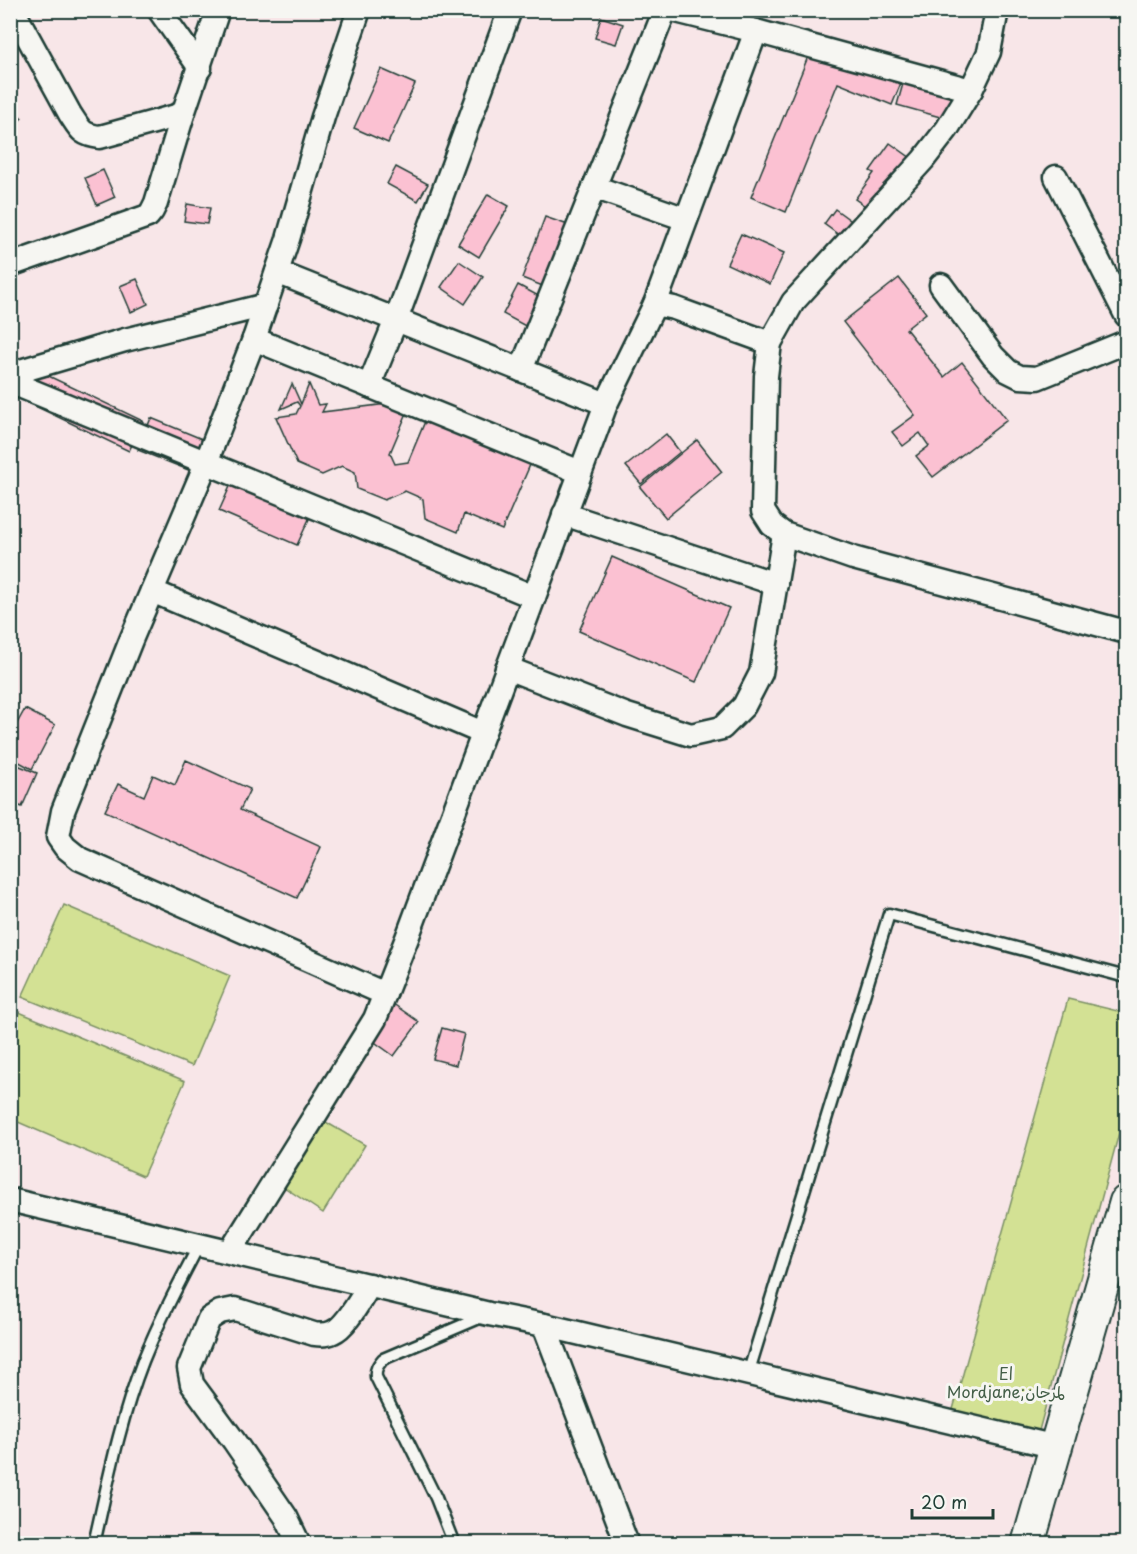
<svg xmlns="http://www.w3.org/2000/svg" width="1137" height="1554" font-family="'Playpen Sans','Playpen Sans Arabic',sans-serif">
  <rect width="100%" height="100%" fill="#f8e6e8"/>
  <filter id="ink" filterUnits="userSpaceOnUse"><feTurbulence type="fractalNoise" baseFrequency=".0167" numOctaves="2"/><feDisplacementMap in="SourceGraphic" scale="12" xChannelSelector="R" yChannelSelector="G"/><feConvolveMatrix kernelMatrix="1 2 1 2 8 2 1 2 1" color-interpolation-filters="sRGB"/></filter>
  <g filter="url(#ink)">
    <!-- green -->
    <g fill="#d3e194" stroke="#798f64" stroke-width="1.5">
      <path d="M64 905 230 976 192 1066 22 997Z"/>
      <path d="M1068 999 1126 1013V1107L1037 1438 952 1413Z"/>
      <path d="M19 1012 185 1081 143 1176 11 1119V1030Z"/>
      <path d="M324 1121 365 1145 323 1213 284 1187Z"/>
    </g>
    <!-- building -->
    <g fill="#fbc1d2" stroke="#1f3d34" stroke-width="1.5">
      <path d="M601 17 623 24 616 44 595 38Z"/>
      <path d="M816 37 905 73 892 105 838 83 786 212 751 197Z"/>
      <path d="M908 66 957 99 951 120 897 105Z"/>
      <path d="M381 69 415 84 388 143 354 128Z"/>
      <path d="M12 108 22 118 10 129V109Z"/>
      <path d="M890 143 918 163 880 216 855 199 874 173 870 171Z"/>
      <path d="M396 167 428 184 418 201 387 184Z"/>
      <path d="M103 170 115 197 97 205 85 178Z"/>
      <path d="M488 194 509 206 479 257 458 244Z"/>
      <path d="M187 204 210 208 207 224 184 221Z"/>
      <path d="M835 209 854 223 843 238 824 224Z"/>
      <path d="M545 217 571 226 548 288 522 278Z"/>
      <path d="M741 234 784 253 770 284 727 264Z"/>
      <path d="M459 261 483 277 465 304 441 287Z"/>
      <path d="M899 278 926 313 906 329 944 377 962 362 1007 420 933 477 916 456 929 446 920 433 903 446 892 432 915 415 843 322Z"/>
      <path d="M137 279 148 304 131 312 120 286Z"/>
      <path d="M518 285 546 300 531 329 503 314Z"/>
      <path d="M15 360 143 421 129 451 10 394V370Z"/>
      <path d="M292 384 301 404 309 384 318 405 326 404 322 412 412 401 390 453 395 464 408 462 426 419 533 458 502 530 464 514 458 532 425 518 423 499 405 491 384 500 357 489 355 472 342 466 322 475 297 464 276 417 296 414 300 406 297 402 281 409Z"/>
      <path d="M151 418 219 446 206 477 138 450Z"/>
      <path d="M666 434 680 452 641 484 626 466Z"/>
      <path d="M697 440 722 472 666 518 640 487Z"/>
      <path d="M236 473 316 504 297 545 219 511Z"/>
      <path d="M612 557 729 608 696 682 579 631Z"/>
      <path d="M25 709 55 725 32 769 10 757V736Z"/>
      <path d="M186 760 250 789 240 810 321 847 297 898 105 811 118 784 144 796 153 775 175 785Z"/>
      <path d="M10 762 37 773 22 807 10 802Z"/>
      <path d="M389 1001 419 1022 394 1056 365 1035Z"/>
      <path d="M442 1028 464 1034 456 1065 433 1059Z"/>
    </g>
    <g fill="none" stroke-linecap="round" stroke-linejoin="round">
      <defs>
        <g id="service">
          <path d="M748 1374 889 914 1126 977"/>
          <path d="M94 1544C108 1482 120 1420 143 1361 159 1321 179 1283 199 1245"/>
          <path d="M454 1544 436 1498 376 1377C375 1369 378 1365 383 1359L484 1316"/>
        </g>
        <g id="minor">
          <path d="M13 10 70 114C80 129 81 135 100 137L183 114"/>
          <path d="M159 10 200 68"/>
          <path d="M359 10 323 117 288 239 254 339 200 478 131 640 63 811 58 837 65 847 80 859 385 994"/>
          <path d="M672 10 756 31 971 90"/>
          <path d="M997 10 989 52 971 90 947 129 923 160 793 302 770 343 766 376 763 511 772 525 784 534 853 558 1126 632"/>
          <path d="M1056 177 1126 315"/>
          <path d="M594 187 686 219"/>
          <path d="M10 265 148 216 152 211 156 203 183 114 218 10"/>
          <path d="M277 272 606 404"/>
          <path d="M941 285 993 356 1008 371 1020 377 1037 378 1126 342"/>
          <path d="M655 304 756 31"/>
          <path d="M254 339 580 472"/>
          <path d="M521 370 665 10"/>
          <path d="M10 374 125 340 266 305"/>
          <path d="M10 382 534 597"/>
          <path d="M369 386 396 320 510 10"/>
          <path d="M564 514 776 584"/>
          <path d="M152 591 483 733"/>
          <path d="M507 668 627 715 691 735 722 728 744 706 761 673 784 534"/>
          <path d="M10 1200 489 1314 544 1325 1056 1447"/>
          <path d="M230 1252 375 1019 407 938 606 404 655 304 674 308 770 343"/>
          <path d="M544 1325 627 1544"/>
          <path d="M299 1544 286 1517 234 1441 192 1384 189 1368 209 1319 220 1312 235 1309 314 1334C320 1335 327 1335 333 1332 347 1326 361 1298 370 1285"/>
        </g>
        <path id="secondary" d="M1028 1544 1126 1202"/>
      </defs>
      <!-- service casing -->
      <use href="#service" stroke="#1f3d34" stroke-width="15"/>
      <!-- minor casing -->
      <use href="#minor" stroke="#1f3d34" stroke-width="27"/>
      <!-- secondary casing -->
      <use href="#secondary" stroke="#1f3d34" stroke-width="36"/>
      <!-- service -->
      <use href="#service" stroke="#f6f6f2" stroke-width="10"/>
      <!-- minor -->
      <use href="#minor" stroke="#f6f6f2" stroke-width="22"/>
      <!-- secondary -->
      <use href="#secondary" stroke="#f6f6f2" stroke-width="32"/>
    </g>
  </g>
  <g text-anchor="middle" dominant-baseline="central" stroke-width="6" stroke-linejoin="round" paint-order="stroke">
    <!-- park labels -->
    <g font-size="16" fill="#435e47" stroke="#f6f6f2">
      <text x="1006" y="1373">El<tspan x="1006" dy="18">Mordjane;لمرجان</tspan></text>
    </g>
  </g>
  <!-- margin -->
  <rect width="1137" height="1554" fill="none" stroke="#f6f6f2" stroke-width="36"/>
  <rect x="18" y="18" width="1101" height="1518" fill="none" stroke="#1f3d34" stroke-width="2" filter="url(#ink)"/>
  <!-- scale -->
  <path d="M912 1509v9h81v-9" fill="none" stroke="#1f3d34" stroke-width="3"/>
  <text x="921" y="1509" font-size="18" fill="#1f3d34" stroke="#f6f6f2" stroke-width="4.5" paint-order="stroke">20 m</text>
</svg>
